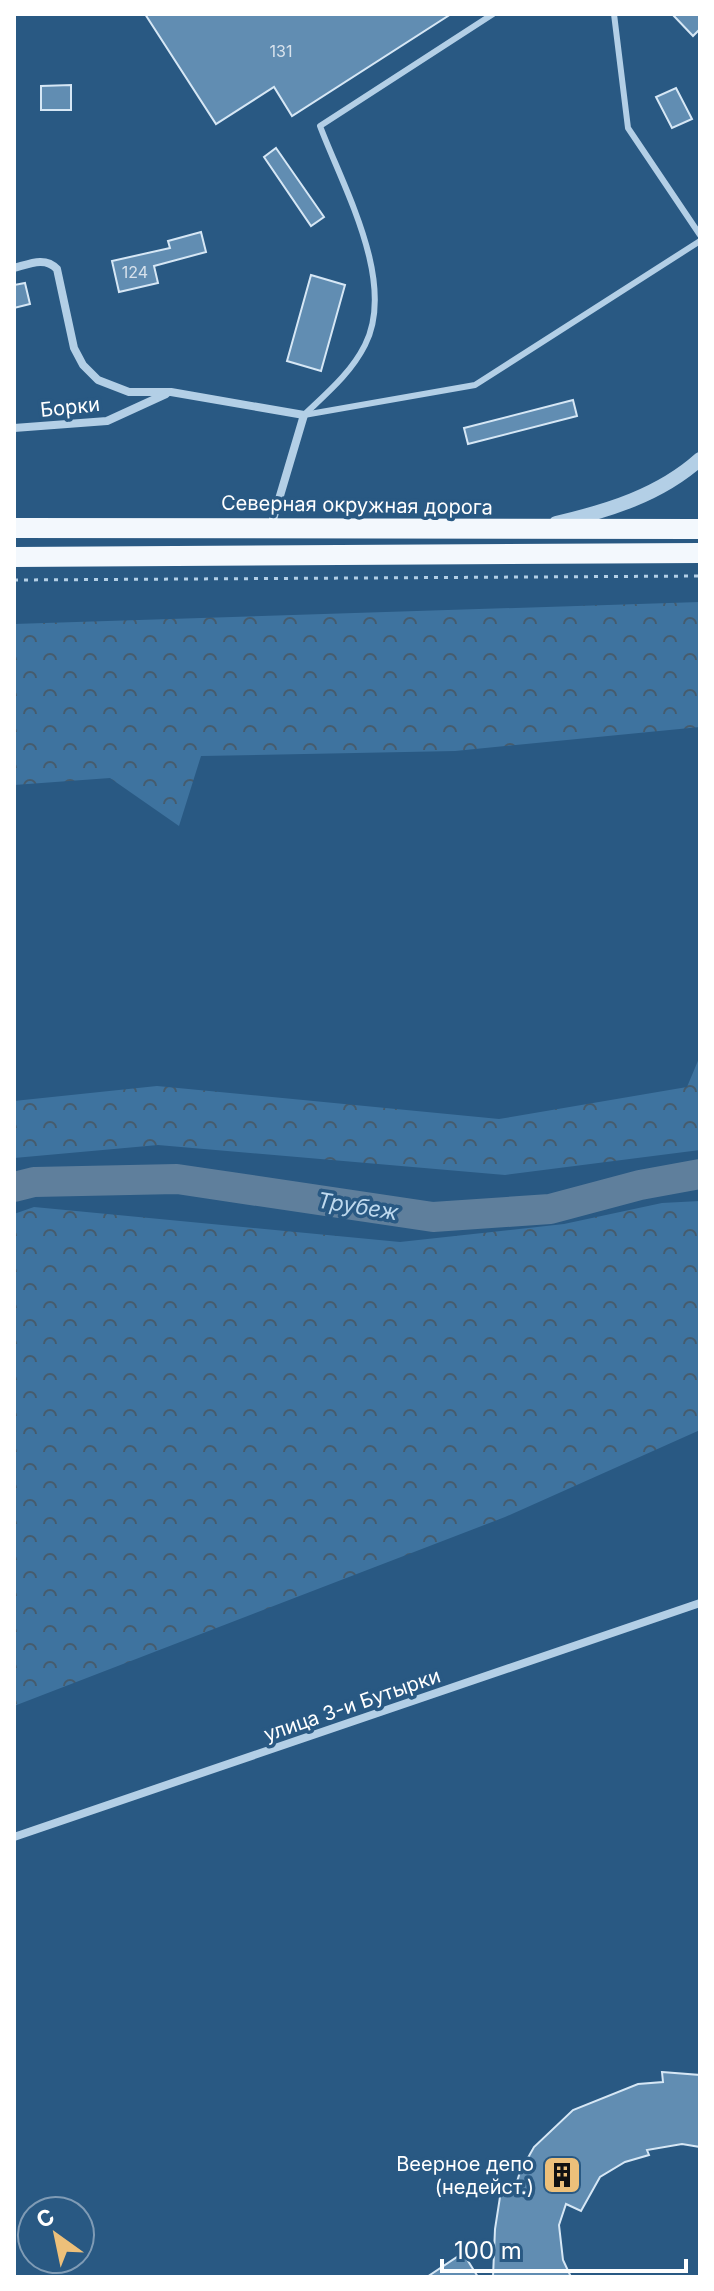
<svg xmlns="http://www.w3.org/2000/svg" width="714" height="2291" font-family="Inter,sans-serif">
  <defs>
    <pattern id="forest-crowns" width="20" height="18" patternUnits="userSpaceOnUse" patternTransform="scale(2)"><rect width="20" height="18" fill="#3e739f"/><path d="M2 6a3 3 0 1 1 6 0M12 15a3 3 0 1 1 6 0" fill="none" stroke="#465c6d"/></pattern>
  </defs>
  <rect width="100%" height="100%" fill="#295983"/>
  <!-- forest -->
  <g fill="url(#forest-crowns)">
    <path d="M700 602V727L455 751 201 756 179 826 110 778 14 785V624Z"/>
    <path d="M700 1056V1150L505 1175 158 1145 14 1158V1101L157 1086 499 1119 687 1087Z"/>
    <path d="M700 1201V1430L505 1517 14 1706V1214L34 1207 400 1242 564 1224 662 1203Z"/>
  </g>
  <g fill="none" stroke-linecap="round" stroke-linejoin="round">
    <!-- river -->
    <path stroke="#5f7f9c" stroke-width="30" d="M14 1187 34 1182 177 1179 433 1217 550 1209 640 1185 700 1174"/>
  </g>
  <!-- building -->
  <g fill="#618db2" stroke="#d6e7f5" stroke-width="2">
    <path d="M145 14H451L292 116 274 87 216 124Z"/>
    <path d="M672 14H700V29L693 36Z"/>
    <path d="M71 85V110H41V86Z"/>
    <path d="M676 88 692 119 672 128 656 97Z"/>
    <path d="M276 148 324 217 311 226 264 157Z"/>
    <path d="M201 232 206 252 154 266 158 283 119 292 112 261 170 248 168 241Z"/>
    <path d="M311 275 345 285 321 371 287 361Z"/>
    <path d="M25 283 30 304 14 308V285Z"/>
    <path d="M573 400 577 416 468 444 464 428Z"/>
    <path d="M662 2072 700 2075V2147L682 2144 647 2150 649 2155 625 2162 600 2177 581 2211 566 2204 559 2225 563 2260 571 2277H493L495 2229 502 2184 515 2188 520 2172 534 2147 573 2110 638 2084 663 2082Z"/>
    <path d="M463 2253 478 2277H427Z"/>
  </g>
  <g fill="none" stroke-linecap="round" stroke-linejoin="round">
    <!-- path -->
    <path stroke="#b3cfe6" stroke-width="3" stroke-dasharray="4 6" stroke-linecap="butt" d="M14 580 700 576"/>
    <!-- service -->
    <g stroke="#b3cfe6" stroke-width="6">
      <path d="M614 14 628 128 700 235"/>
      <path d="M304 415C327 393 351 373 365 345 397 282 343 187 320 126L493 14"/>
      <path d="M304 415 475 385 700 241"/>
    </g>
    <!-- minor -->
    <g stroke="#b3cfe6" stroke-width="8">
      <path d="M14 268C29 264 45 256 57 269L74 348 83 365 98 380 129 392H171L304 415 271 526"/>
      <path d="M14 428 107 421 166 394"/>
      <path d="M14 1837 700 1603"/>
    </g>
    <!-- tertiary -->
    <path stroke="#b3cfe6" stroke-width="14" d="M556 523C608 511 660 495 700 459"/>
    <!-- primary -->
    <g stroke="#f3f8fd" stroke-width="20">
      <path d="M14 528 700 529"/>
      <path d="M14 557 700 553"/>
    </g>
  </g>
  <!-- icons -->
  <defs>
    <symbol id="building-square" viewBox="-11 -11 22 22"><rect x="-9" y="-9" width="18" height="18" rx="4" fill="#edc07a" stroke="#295983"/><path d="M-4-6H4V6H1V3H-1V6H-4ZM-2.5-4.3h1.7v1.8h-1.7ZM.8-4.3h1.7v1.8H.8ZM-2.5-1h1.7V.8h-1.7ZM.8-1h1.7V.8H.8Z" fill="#111"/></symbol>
  </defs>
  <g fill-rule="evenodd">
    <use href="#building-square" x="540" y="2153" width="44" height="44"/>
  </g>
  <g text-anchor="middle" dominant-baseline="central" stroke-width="7" stroke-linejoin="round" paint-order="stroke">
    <!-- number labels -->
    <g font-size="16" fill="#d8e2ec">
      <text x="281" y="51">131</text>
      <text x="135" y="272">124</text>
    </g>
    <!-- street labels -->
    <g font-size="20" fill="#fff" stroke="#295983">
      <text transform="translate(70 407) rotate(-6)">Борки</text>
      <text transform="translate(357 505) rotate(1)">Северная окружная дорога</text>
      <text transform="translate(352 1705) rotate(-19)">улица 3-и Бутырки</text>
    </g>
    <!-- poi labels -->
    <g font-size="20" fill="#fff" stroke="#295983" text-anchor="end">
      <text x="534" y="2164">Веерное депо<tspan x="534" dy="23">(недейст.)</tspan></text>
    </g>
    <!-- water labels -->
    <g font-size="22" font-style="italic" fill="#bed9ee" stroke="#295983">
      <text transform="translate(358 1206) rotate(9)">Трубеж</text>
    </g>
  </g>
  <!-- border -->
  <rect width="714" height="2291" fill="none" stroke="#ffffff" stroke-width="32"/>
  <!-- north arrow -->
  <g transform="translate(56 2235) rotate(327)"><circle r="38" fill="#295983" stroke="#7f9bb5" stroke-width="2"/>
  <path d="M0-6L14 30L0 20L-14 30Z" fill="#edc07a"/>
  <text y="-12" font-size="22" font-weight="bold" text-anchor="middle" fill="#ffffff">С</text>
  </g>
  <!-- scale -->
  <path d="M442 2259v12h244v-12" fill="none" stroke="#ffffff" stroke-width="4"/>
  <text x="454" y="2259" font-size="24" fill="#ffffff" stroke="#295983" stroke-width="6" paint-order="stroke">100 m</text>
</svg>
